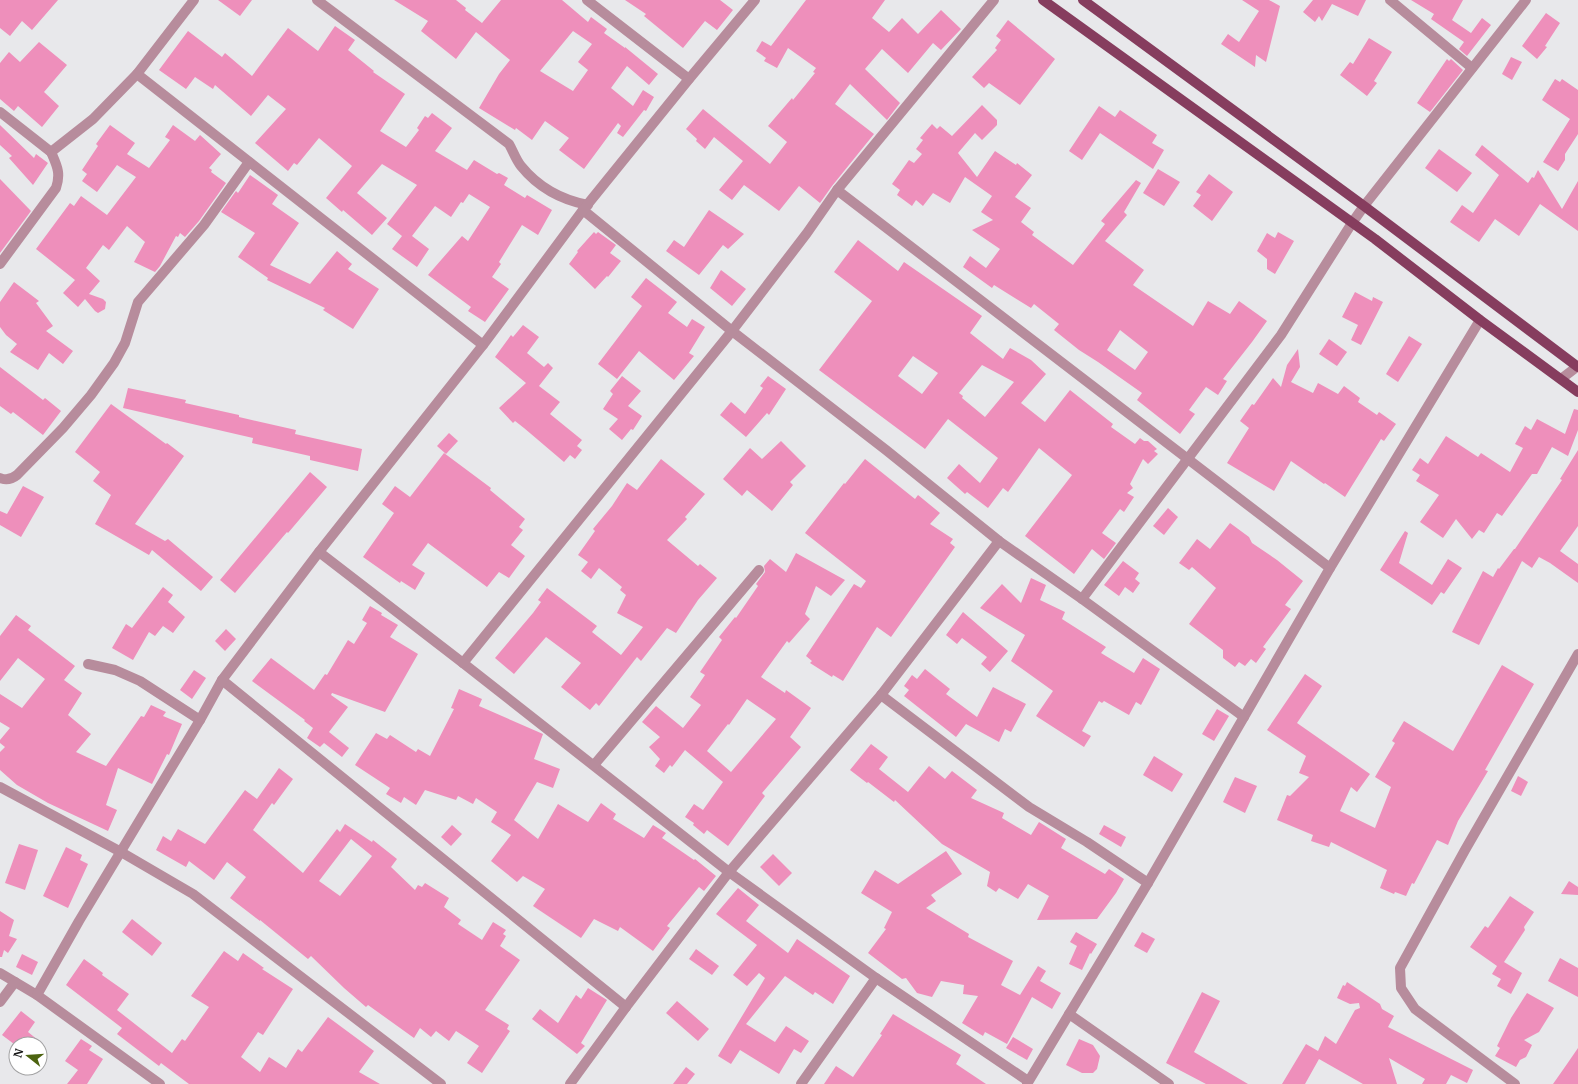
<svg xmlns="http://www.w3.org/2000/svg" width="1578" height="1084" font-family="Merriweather,serif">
  <rect width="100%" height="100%" fill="#e8e8eb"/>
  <!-- building -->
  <g fill="#ee8fbb" fill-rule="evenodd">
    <path d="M0 0H58L32 30 22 21 10 36 0 28Z"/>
    <path d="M218 0H252L240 16Z"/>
    <path d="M394 0H456L466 8 465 10 482 23 501 0H562L588 22 591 17 607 29 604 33 625 48V47L658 74 649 85 627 66 611 88 633 106 643 90 654 97 646 111 644 110 623 137 617 133 621 126 618 123 584 169 559 150 569 138 545 121 532 140 516 128 515 130 479 108 499 74 510 60 476 32 456 59 421 31 428 21ZM573 31 592 44 578 62 588 70 573 91 540 71Z"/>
    <path d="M625 0H720L733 10 717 30 705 21 683 48 644 16 646 14Z"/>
    <path d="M806 0H885L872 18 889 32 902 18 918 34 941 10 961 29 941 50 933 43 908 73 882 49 865 69 900 103 887 120 850 84 835 104 874 134 832 186 820 203 799 186 779 211 744 185 732 200 719 190 743 161 714 137 705 149 696 141 697 139 686 129 703 109 770 164 787 142 768 126 792 98 793 100 815 73 813 72 816 68 788 48 777 68 764 61 766 58 756 51 762 41 771 46Z"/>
    <path d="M1242 0H1269L1280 6 1266 62 1256 55 1255 67 1221 44 1228 34 1239 42 1259 11Z"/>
    <path d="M1313 0H1366L1358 16 1332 4 1322 21 1319 16 1315 22 1303 12Z"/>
    <path d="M1411 0H1463L1452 20 1471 33 1482 18 1491 25 1467 56 1459 49 1464 42 1431 19 1434 14Z"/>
    <path d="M1546 13 1560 23 1545 46 1547 47 1537 59 1522 46Z"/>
    <path d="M1008 20 1055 59 1020 105 989 83 984 88 972 77 997 50 995 48 1001 40 996 36Z"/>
    <path d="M335 26 355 40 348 50 374 71 373 72 405 94 380 131 406 147 419 130 417 128 425 116 428 118 432 113 452 128 435 151 467 170 474 160 497 174 499 173 508 178 504 185 525 198 527 195 552 210 538 235 522 225 499 262 501 264 492 277 509 289 485 322 468 311 471 307 428 275 462 236 468 241 490 207 469 194 463 203 461 202 451 217 435 206 412 236 429 249 417 267 392 249 402 236 387 224 417 185 382 164 357 193 387 218 372 235 343 210 342 212 326 198 352 166 319 138 297 165 294 163 288 171 255 143 286 109 268 95 251 116 215 85 213 89 195 77 186 89 159 70 188 31 222 57 225 53 252 76 288 28 318 51Z"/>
    <path d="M1369 38 1392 52 1374 81 1377 83 1367 96 1340 75 1350 62 1353 64Z"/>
    <path d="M39 42 67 65 44 92 59 106 42 127 18 106 14 111 0 99V63L9 52 20 62Z"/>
    <path d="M1511 57 1522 62 1512 80 1502 74Z"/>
    <path d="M1447 59 1449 61 1451 59 1463 70 1430 112 1417 103Z"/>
    <path d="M1555 79 1560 82 1562 79 1578 90V134L1565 154V160L1558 171 1543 162 1570 119 1542 100Z"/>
    <path d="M982 105 997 120V125L982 140 975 133 958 153 977 177 995 151 1016 165 1017 163 1032 175 1015 197 1031 208 1021 222 1034 232 1032 235 1073 265 1105 224 1101 221 1136 180 1141 183 1124 212 1127 215 1105 241 1144 270 1133 285 1193 326 1208 301 1230 314 1239 301 1267 321 1252 342 1223 379 1227 381 1218 395 1206 387 1203 391 1189 410 1195 414 1180 434 1137 400 1142 393 1098 362 1079 350 1054 330 1059 324 1034 304 1031 308 994 285 992 288 963 267 970 256 986 268 1000 249 972 230 993 220 981 212 992 196 965 177 950 203 933 193 923 206 916 200 912 206 897 195 900 190 892 184 909 160 914 163 922 154 916 149 923 140 920 138 932 124 937 129 940 126 952 136ZM1120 330 1148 352 1135 370 1107 350Z"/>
    <path d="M1099 106 1115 117 1120 110 1157 135 1152 143 1164 150 1153 169 1100 133 1082 160 1069 151Z"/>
    <path d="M0 125 34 158 36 154 48 163 33 185 9 158 12 156 0 145Z"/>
    <path d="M110 125 135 143 127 154 149 168 170 140 165 137 173 125 195 141 200 135 221 154 209 168 212 170 211 172 226 183 199 221 185 237 180 233 178 237 176 236 160 266 155 272 134 262 145 242 127 226 109 250 103 245 86 268 100 281 89 294 103 299 106 302 105 309 98 313 95 311 85 299 78 307 63 293 75 280 36 249 70 203 74 206 81 196 107 215 136 177 117 165 97 192 82 181 87 174 82 170 98 146 96 144Z"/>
    <path d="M1482 145 1528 183 1532 177 1534 178 1538 170 1562 209 1578 181V231L1540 204 1519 236 1495 219 1479 242 1450 222 1462 205 1473 213 1499 175 1475 155Z"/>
    <path d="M1439 149 1472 173 1457 192 1425 168Z"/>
    <path d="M1158 169 1180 182 1164 206 1143 193Z"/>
    <path d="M1209 174 1233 192 1212 221 1193 206 1201 195 1196 192Z"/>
    <path d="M250 175 278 195 272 204 299 223 270 265 310 284 337 251 352 264 348 269 379 289 353 329 323 310 325 308 267 280 268 278 238 257 255 233 221 212 236 191 238 193Z"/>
    <path d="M0 179 31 211 0 253Z"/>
    <path d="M709 210 744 234 728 249 723 245 699 275 666 251 674 240 684 247Z"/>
    <path d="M594 232 596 234 598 232 616 245 610 253 621 261 608 277 607 276 595 289 569 264 578 252 577 251Z"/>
    <path d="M1278 232 1294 241 1275 274 1267 269V259L1257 251 1267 233 1275 238Z"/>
    <path d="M858 240 898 271 904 262 982 316 970 333 1003 359 1010 348 1031 360 1046 374 1021 403 1045 422 1070 390 1113 424 1111 427 1135 444 1140 438 1144 441H1148L1157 449 1154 451 1158 454 1148 464 1143 459 1130 484 1133 488 1127 493 1134 497 1124 512 1120 509 1102 533 1116 543 1104 559 1092 549 1074 574 1025 536 1072 475 1039 448 1008 492 1003 488 988 508 967 492 965 494 947 478 959 464 980 483 998 458 948 419 925 449 819 370 872 301 834 272ZM913 356 938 373 922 394 898 376ZM982 365 1014 382 985 417 962 398 963 396 959 393Z"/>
    <path d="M721 270 746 289 732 306 710 288Z"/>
    <path d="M646 278 677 302 668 313 687 327 692 319 705 327 689 353 694 356 674 380 639 351 617 379 598 364 642 306 631 297Z"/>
    <path d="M14 282 39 301 36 303 53 326 46 331 73 351 63 364 49 353 38 370 10 352 17 344 6 335 0 327V302Z"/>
    <path d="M1355 292 1372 301 1373 297 1383 302 1361 345 1351 340 1358 325 1342 317Z"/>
    <path d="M523 325 539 337 527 353 544 367 548 363 553 368 539 386 560 402 550 414 582 440 577 446 582 450 575 459 570 455 564 462 524 428 515 421 513 423 499 408 526 383 495 357 511 335 513 337Z"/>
    <path d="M1409 336 1422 344 1398 382 1386 374Z"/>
    <path d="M1329 339 1347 352 1337 366 1319 354Z"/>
    <path d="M1298 349 1300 367 1291 382 1313 393 1318 383 1338 394 1344 386 1360 398 1358 402 1377 415 1379 412 1396 424 1384 441 1381 439 1345 497 1325 483 1324 484 1291 461 1274 491 1227 463 1249 428 1240 421 1252 404 1254 405 1273 378 1281 387 1287 365Z"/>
    <path d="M0 367 43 400 45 398 61 411 43 435 13 412 11 414 0 406Z"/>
    <path d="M622 376 641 391 628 406 642 416 633 430 631 429 622 440 609 429 618 419 603 409 613 394 610 391Z"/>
    <path d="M768 376 786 389 769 415 767 413 746 437 720 415 731 402 745 414 763 388 760 386Z"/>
    <path d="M128 388 186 400 185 403 239 415V417L296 430 295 434 362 449 358 471 310 460V456L252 443 253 438 123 408Z"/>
    <path d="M111 404 166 444 167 443 184 456 135 524 165 541 168 539 213 577 201 591 152 550 149 555 95 524 111 495 93 481 100 472 75 452Z"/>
    <path d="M1574 409 1578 410V430L1568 456 1552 447 1537 474H1532L1502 516 1497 513 1484 533 1479 530 1472 539 1456 519 1443 538 1420 522 1439 495 1416 481 1420 475 1412 470 1420 458 1428 464 1446 436 1478 457 1481 453 1510 472 1523 448 1515 444 1525 426 1531 430 1537 419 1565 434Z"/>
    <path d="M449 433 458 441 446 454 437 446Z"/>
    <path d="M781 441 806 466 790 482 793 485 772 511 747 490 742 496 723 479 750 448 762 459Z"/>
    <path d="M1578 450V526L1560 551 1578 564V583L1550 563 1539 557 1532 568 1522 561 1479 645 1452 632 1483 571 1493 577 1498 568 1499 569 1514 549H1515L1562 480 1560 479Z"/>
    <path d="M444 453 491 488 490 490 525 519 519 527 523 530 511 545 525 556 509 578 499 572 487 587 428 543 412 565 425 573 415 590 401 581 400 583 363 557 394 513 382 504 395 486 410 497Z"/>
    <path d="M661 459 705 494 685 517 687 519 667 540 698 566 700 564 717 578 698 600 676 633 667 628 641 661 637 657 599 706 596 703 590 710 561 687 581 663 546 637 514 674 495 658 533 613 541 602 538 600 547 588 597 626 592 632 621 655 643 627 617 613 626 595 620 590 622 587 599 568 591 579 581 571 588 562 578 555 595 531 593 529 612 506 627 483 637 490Z"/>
    <path d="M865 459 915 499 918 495 940 513 930 524 953 539 950 543 955 547 891 637 877 627 843 681 833 675 832 677 810 663 812 661 806 656 854 584 861 588 866 581 805 533 844 483 845 484Z"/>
    <path d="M310 472 327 487 288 533 287 532 235 593 220 580Z"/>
    <path d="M23 486 44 497 21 537 0 525V511L7 514Z"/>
    <path d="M1168 508 1178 517 1164 535 1153 526Z"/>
    <path d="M1230 523 1249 537 1252 543 1277 560 1303 581 1285 605 1291 609 1263 647 1266 649 1256 663 1251 659 1245 666 1239 662 1235 667 1223 658V650L1189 624 1216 588 1192 567 1189 570 1179 563 1197 539 1210 549Z"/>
    <path d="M1405 531 1408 533 1399 563 1432 585 1448 559 1462 568 1444 594 1441 592 1432 605 1380 570Z"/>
    <path d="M796 553 845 580 831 596 816 586 805 614 810 619 789 643 787 641 761 677 785 693 786 690 811 708 790 737 801 747 762 793 765 796 728 846 707 830 704 834 693 825 694 823 685 817 694 804 703 810 723 782 685 750 672 767 670 765 664 773 655 766 660 759 649 747 660 737 642 722 656 706 683 728 701 705 690 697 705 675 700 672 722 640 719 637 735 617 736 618 758 586 756 584 765 572 764 566 770 559 786 572ZM747 699 776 719 731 772 707 751 728 724 729 725Z"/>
    <path d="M1123 561 1139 573 1135 579 1140 583 1133 593 1125 587 1119 596 1104 585Z"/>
    <path d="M1031 578 1046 585 1040 600 1065 612 1062 619 1106 647 1101 653 1134 673 1143 658 1160 669 1141 705 1136 702 1129 715 1104 701 1102 703 1099 701 1082 731 1091 736 1084 747 1036 716 1053 691 1011 661 1025 635 980 608 1002 584 1021 603Z"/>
    <path d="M163 587 173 595 168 602 185 617 173 633 163 626 155 636 149 632 133 660 112 648 126 624 132 628Z"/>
    <path d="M370 606 382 613 381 615 398 625 390 637 418 654 385 712 332 693 331 695 348 707 329 732 349 748 342 757 324 743 320 747 307 738 313 728 304 721 305 720 252 681 271 658 314 690 325 674 327 675 348 640 354 644 367 623 362 620Z"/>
    <path d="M963 612 1008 651 990 672 981 664 987 657 962 638 957 644 946 635Z"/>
    <path d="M16 615 31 626 28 630 75 666 64 680 82 693 68 715 91 734 76 752 106 766 141 716 144 717 151 705 166 712 163 716 182 724 169 755 167 754 152 784 118 768 106 805 117 810 108 831 48 803 17 785 0 770V752L5 747 0 743V740L10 728 0 722V694L22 708 45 679 18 658 0 681V636Z"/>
    <path d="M226 629 236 639 225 651 215 641Z"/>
    <path d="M1502 665 1534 684 1485 770 1488 771 1458 821 1448 845 1437 840 1414 884 1412 883 1406 896 1395 892 1394 894 1380 888 1387 870 1331 842 1329 847 1311 841 1313 835 1277 820 1287 795 1290 796 1309 777 1299 773 1306 756 1267 730 1305 674 1322 686 1297 723 1370 774 1357 792 1351 787 1340 811 1375 828 1391 787 1375 777 1395 743 1392 741 1404 721 1453 751Z"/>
    <path d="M925 669 950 689 946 694 977 717 993 687 1026 704 1011 732 1005 729 999 742 966 724 956 737 904 696 909 690 904 686 912 675 917 679Z"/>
    <path d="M194 670 206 678 192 699 180 690Z"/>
    <path d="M459 689 482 699 479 706 543 734 534 759 560 769 553 788 537 782 514 820 538 839 558 804 588 822 601 803 616 814 613 819 644 838 653 825 666 833 662 838 694 860 695 859 716 876 704 891 699 887 667 926 670 928 653 951 620 927 618 931 594 919 581 938 533 906 545 889 523 876 517 882 491 861 511 835 491 822 497 812 476 798 473 804 458 796 456 800 425 790 416 805 404 797 401 803 386 794 390 788 355 765 376 733 387 739 390 735 416 752 418 749 430 756 454 709 451 708Z"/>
    <path d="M1217 709 1229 716 1214 741 1202 734Z"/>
    <path d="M871 744 888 757 879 769 908 792 929 766 945 779 952 771 977 790 971 798 1004 813 1002 818 1031 835 1039 822 1066 839 1061 848 1105 874 1109 869 1124 879 1116 893 1097 919 1037 920 1049 896 1028 884 1018 899 999 888 996 892 987 886 990 872 942 844 895 800 894 802 868 782 867 783 850 770Z"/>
    <path d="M1154 756 1183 774 1172 792 1143 775Z"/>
    <path d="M279 768 293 779 274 805 272 803 253 830 303 873 337 829 340 832 345 824 372 842 373 840 397 859 391 867 415 890 418 885 422 887 425 883 449 898 444 907 461 920 458 924 482 940 493 922 506 930 503 934 506 936 500 946 520 960 485 1010 509 1025 507 1029 510 1031 482 1073 467 1063 479 1046 456 1031 449 1041 436 1031 431 1037 420 1028 414 1038 368 1005 366 1007 344 988 311 956 308 959 260 920V921L230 898 246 877 227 862 214 880 189 861 186 867 156 850 163 836 171 841 178 829 205 844 245 790 257 799ZM351 839 372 856 340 896 319 881Z"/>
    <path d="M1518 776 1528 782 1521 796 1511 791Z"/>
    <path d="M1235 777 1257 786 1245 813 1223 802Z"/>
    <path d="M452 825 462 834 451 846 441 837Z"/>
    <path d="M1104 825 1126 837 1121 847 1099 834Z"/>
    <path d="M19 844 38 850 25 890 5 883Z"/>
    <path d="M66 847 82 855 80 860 88 864 68 908 43 896Z"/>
    <path d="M946 851 962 874 931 895 936 901 926 908 969 934 968 937 1013 961 1001 985 1020 995 1038 966 1046 971 1040 981 1061 993 1052 1009 1032 997 1007 1044 985 1032 983 1036 962 1023 978 996 963 994 964 985 941 981 932 997 917 993 906 978 902 979 868 953 886 929 884 928 892 912 861 893 875 870 898 884Z"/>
    <path d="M773 854 792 873 779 886 760 867Z"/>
    <path d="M1569 881 1578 887V895L1561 894Z"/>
    <path d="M738 888 759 905 746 921 788 953 797 939 850 976 833 1004 815 992 813 995 785 976 746 1024 775 1042 786 1026 809 1041 801 1053 794 1049 779 1074 740 1050 731 1064 718 1056 765 978 759 973 747 986 733 975 757 945 716 914Z"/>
    <path d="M1510 896 1534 912 1524 927 1525 930 1504 962 1522 973 1511 994 1497 986 1501 979 1492 974 1497 966 1470 947 1485 926 1488 928Z"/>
    <path d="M0 911 14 920 9 936 17 939 8 953 4 950 2 957H0Z"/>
    <path d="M132 919 162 943 152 956 122 932Z"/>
    <path d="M1076 932 1097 944 1091 954 1090 953 1082 970 1069 964 1077 946 1070 942Z"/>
    <path d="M1142 932 1155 939 1147 953 1134 946Z"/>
    <path d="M696 949 719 966 712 975 689 959Z"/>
    <path d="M224 951 238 961 243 953 264 968 262 969 293 989 263 1035 258 1032 241 1057 260 1072 269 1057 286 1068 298 1049 302 1052 328 1017 374 1051 359 1072 380 1084H189L161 1063 159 1066 117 1034 122 1028 66 985 84 959 103 973 102 975 129 994 117 1010 172 1053 182 1039 185 1041 209 1007 191 996Z"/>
    <path d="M22 954 38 962 32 975 16 967Z"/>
    <path d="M1560 958 1578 968V997L1548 981Z"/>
    <path d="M1347 982 1380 1004 1382 1009 1394 1016 1388 1027 1473 1070 1467 1083 1451 1075 1446 1084H1422L1425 1079 1389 1058 1397 1084H1363L1319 1059 1305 1084H1282L1306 1044 1318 1051 1325 1036 1336 1044 1355 1010 1360 1008 1359 1003 1350 1004 1337 998 1343 985 1345 986Z"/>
    <path d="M588 988 607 1000 581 1043 585 1046 577 1054 532 1019 540 1009 558 1023 576 995 581 999Z"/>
    <path d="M1202 992 1220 1001 1194 1052 1248 1084H1206L1166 1063Z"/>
    <path d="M1527 993 1554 1008 1539 1032 1524 1040 1532 1045 1526 1057 1520 1060 1516 1067 1495 1056 1500 1048 1497 1046 1511 1018Z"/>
    <path d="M677 1001 709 1029 698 1041 666 1013Z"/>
    <path d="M21 1011 35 1022 28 1032 43 1044H14L2 1035Z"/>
    <path d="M893 1014 961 1055 956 1064 986 1084H824L836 1066 853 1077 882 1035 880 1034Z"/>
    <path d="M1013 1037 1033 1049 1027 1060 1006 1048Z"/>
    <path d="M81 1039 92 1046 89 1050 103 1059 87 1084H67L78 1070 65 1061Z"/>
    <path d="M1079 1039 1093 1045 1100 1056 1097 1069 1093 1073H1082L1066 1065Z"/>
    <path d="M1578 1048V1084H1553L1567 1064Z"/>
    <path d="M686 1067 695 1074 687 1084H673Z"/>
  </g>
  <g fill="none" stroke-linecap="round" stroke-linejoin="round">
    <!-- minor -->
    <g stroke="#b78c9c" stroke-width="10">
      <path d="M317 0 509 144C513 151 516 160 521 166 538 187 562 200 588 205"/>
      <path d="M587 0 689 79"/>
      <path d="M1390 0 1472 68"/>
      <path d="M137 74 194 0"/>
      <path d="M0 112 51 152 93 119 137 74 483 345"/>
      <path d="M837 190 1330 568"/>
      <path d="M583 210 732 331 886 450 999 541 1082 599 1244 717"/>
      <path d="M0 264 56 188C61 173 57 166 51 152"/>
      <path d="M1561 379 1578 366"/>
      <path d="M0 478C7 481 12 479 17 475L63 428 91 395 114 363 125 343 138 302 204 225 249 162"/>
      <path d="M319 552 463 663 729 872 876 978 1028 1081"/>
      <path d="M1082 599 1281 335 1352 223 1364 206 1526 0"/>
      <path d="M463 663 732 331 807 233 837 190 994 0"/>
      <path d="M88 664 115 670 140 681 200 720"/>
      <path d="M222 680 626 1007"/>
      <path d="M881 695 1029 807 1087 842 1148 883"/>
      <path d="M594 765 759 570"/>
      <path d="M0 787 121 852 193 894 441 1084"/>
      <path d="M0 973 37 995 160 1084"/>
      <path d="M37 995 79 921 200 720 222 680 319 552 483 345 583 210 689 79 755 0"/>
      <path d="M0 1002 15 982"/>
      <path d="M1069 1014 1169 1084"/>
      <path d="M570 1084 626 1007 729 872 881 695 999 541"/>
      <path d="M801 1084 876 978"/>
      <path d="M1027 1084 1148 883 1330 568 1480 320"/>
      <path d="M1515 1084 1415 1009 1401 988 1400 968 1465 850 1578 654"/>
    </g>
    <!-- major -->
    <g stroke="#863d5e" stroke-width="10">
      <path d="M1043 0 1375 239 1480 320 1578 392"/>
      <path d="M1083 0 1364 206 1578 367"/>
    </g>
  </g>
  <!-- north arrow -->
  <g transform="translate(28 1056) rotate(287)"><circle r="19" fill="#ffffff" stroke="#a2a2a3"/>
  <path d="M0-3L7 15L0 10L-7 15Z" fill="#4c6310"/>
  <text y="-6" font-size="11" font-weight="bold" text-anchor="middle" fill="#171718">N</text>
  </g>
</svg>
